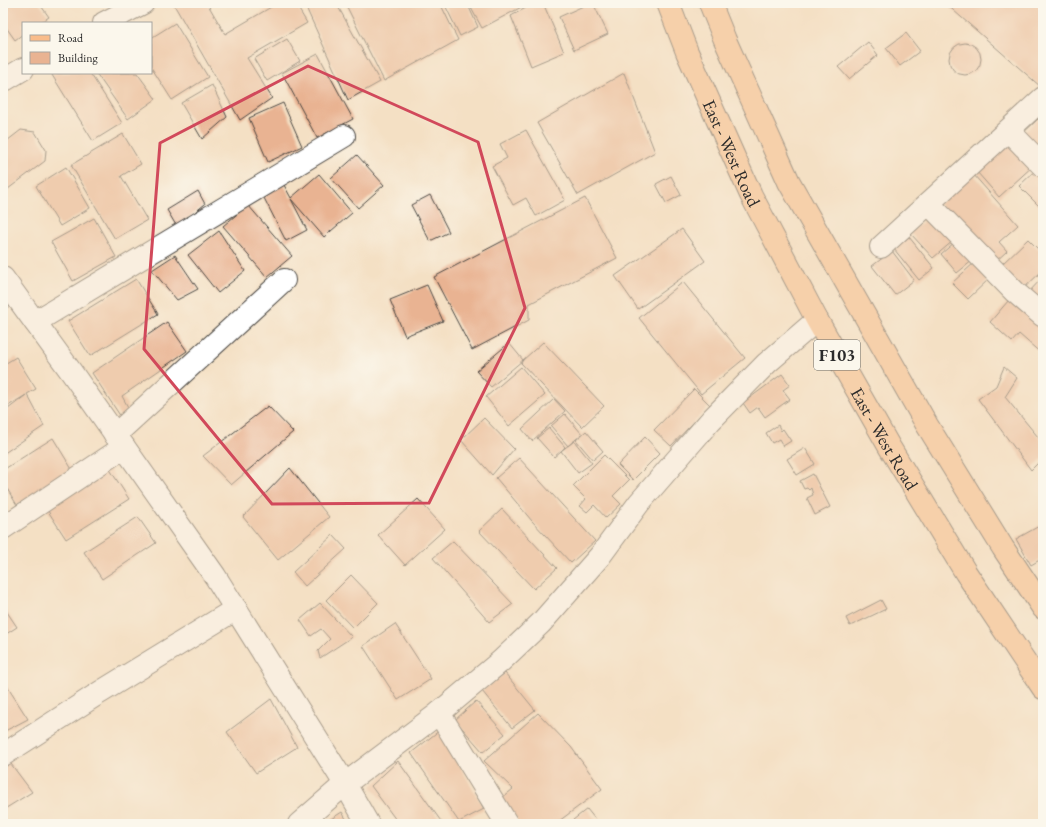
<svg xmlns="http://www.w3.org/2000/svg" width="1046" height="827" font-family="'EB Garamond',serif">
  <rect width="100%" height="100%" fill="#fbf7ec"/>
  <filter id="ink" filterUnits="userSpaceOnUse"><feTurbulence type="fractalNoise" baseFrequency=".025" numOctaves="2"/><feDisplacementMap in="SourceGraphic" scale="8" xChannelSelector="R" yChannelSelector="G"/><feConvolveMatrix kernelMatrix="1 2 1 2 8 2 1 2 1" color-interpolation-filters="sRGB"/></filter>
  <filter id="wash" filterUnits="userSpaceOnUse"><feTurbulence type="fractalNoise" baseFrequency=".012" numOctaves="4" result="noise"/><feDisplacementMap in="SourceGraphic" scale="16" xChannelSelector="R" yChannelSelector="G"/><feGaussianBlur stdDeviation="0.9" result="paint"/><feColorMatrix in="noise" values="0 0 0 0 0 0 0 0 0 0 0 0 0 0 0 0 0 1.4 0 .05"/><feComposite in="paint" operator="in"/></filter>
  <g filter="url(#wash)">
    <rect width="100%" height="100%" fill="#f4e0c4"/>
    <g id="blocks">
      <!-- building -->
      <g fill="#e9b392">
        <path d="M3 3H39L49 17 40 23H23V34L15 40 3 23Z"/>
        <path d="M173 3H207L225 34 278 3H295L307 23 247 58 272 98 240 120Z"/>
        <path d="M304 3H336L380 82 348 100Z"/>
        <path d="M345 3H440L458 40 384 81Z"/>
        <path d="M444 3H467L478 27 460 36Z"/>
        <path d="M480 3H529L482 28 471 8Z"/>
        <path d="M535 3H543L564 52 531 66 511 16Z"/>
        <path d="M590 3H593L608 34 574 50 559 17Z"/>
        <path d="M945 3H1043V85L1041 87Z"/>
        <path d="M175 23 208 77 172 100 151 67V38Z"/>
        <path d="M906 33 920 51 900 66 886 48Z"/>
        <path d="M287 39 300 61 267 81 254 59Z"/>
        <path d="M868 42 878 55 849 79 838 67Z"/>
        <circle cx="965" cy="59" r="16"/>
        <path d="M318 54 353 119 317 138 282 73Z"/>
        <path d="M55 73H90L122 123 93 141 52 75Z"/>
        <path d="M96 73H137L156 99 128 119Z"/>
        <path d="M624 73 655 152 578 195 537 123Z"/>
        <path d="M212 85 227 117 202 139 181 103Z"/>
        <path d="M283 103 302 146 268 162 249 118Z"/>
        <path d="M1038 119 1043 124V157L1021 135Z"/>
        <path d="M21 130 35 132 46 150 45 161 8 189 3 188V144Z"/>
        <path d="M526 130 565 200 536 216 526 198 513 205 492 166 507 158 500 144Z"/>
        <path d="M123 134 141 164 121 176 147 220 115 239 71 165Z"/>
        <path d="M1013 141 1034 165 999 197 977 172Z"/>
        <path d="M357 155 384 185 358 208 331 178Z"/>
        <path d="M66 167 90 208 60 226 36 186Z"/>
        <path d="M1038 168 1043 173V210L1019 186Z"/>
        <path d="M319 174 352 213 324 237 291 199 307 230 286 241 263 196 284 185 291 198Z"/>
        <path d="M973 174 1018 225 999 242 1007 251 993 264 939 204Z"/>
        <path d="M671 176 681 195 666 203 656 184Z"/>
        <path d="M198 191 205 204 177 227 167 210Z"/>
        <path d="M430 195 449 232 430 241 411 205Z"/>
        <path d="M585 198 617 258 529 304V320L472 350 434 277Z"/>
        <path d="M248 205 292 256 267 277 223 226Z"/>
        <path d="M931 214 954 240 933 258 910 233Z"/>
        <path d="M94 218 116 257 73 281 51 242Z"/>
        <path d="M682 229 705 261 638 309 615 276Z"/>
        <path d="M219 231 245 271 218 293 188 255Z"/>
        <path d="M909 237 934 268 919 280 894 249Z"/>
        <path d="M1028 239 1043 254V270L1021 291 999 267Z"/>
        <path d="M955 242 973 260 957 273 941 254Z"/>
        <path d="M892 251 914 280 895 295 872 266Z"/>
        <path d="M175 255 198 289 177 300 152 270Z"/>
        <path d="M975 262 991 277 968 299 952 283Z"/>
        <path d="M1043 277V308L1027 294Z"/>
        <path d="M136 279 158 314 90 356 68 321Z"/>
        <path d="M683 282 745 358 701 394 639 318Z"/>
        <path d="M427 285 443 321 405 336 390 300Z"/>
        <path d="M1015 293 1043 317V355L1019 334 1012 342 990 322Z"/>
        <path d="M167 322 187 351 122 396 129 409 121 417 92 373Z"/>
        <path d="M543 342 604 406 582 427 521 363 523 360 491 387 476 371 509 343 523 360Z"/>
        <path d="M16 357 36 389 27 394 44 426 3 454V413L26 395 3 409V365Z"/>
        <path d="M521 367 545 395 509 426 486 397Z"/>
        <path d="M1004 367 1017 378 1005 397 1043 443V458L1031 470 978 399 996 386Z"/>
        <path d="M782 374 790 385 783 390 790 399 765 417 758 407 750 413 743 403Z"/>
        <path d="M694 389 710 405 671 446 654 430Z"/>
        <path d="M554 399 565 411 532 441 522 429Z"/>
        <path d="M268 406 293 432 231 485 203 456Z"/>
        <path d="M565 414 582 434 568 446 551 426Z"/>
        <path d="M484 418 514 449 492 475 461 440Z"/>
        <path d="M778 425 781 431 783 429 791 441 783 446 779 439 772 443 766 433Z"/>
        <path d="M549 428 565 447 561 451 574 441 592 463 578 473 561 451 554 457 537 438Z"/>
        <path d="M586 431 603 451 593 460 576 440Z"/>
        <path d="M645 437 660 453 633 480 618 465Z"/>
        <path d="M53 438 73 471 17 505 3 482V470Z"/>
        <path d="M805 448 815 464 797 475 787 459Z"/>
        <path d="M604 455 629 480 613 496 621 504 606 518 594 505 587 512 580 506 586 499 573 486Z"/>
        <path d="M519 458 595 541 571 563 532 521 496 478Z"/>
        <path d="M109 468 129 499 66 539 46 508Z"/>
        <path d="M290 468 329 517 278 560 243 517Z"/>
        <path d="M813 474 830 507 815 515 807 498 813 495 811 488 809 490 807 488 804 489 800 481Z"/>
        <path d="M418 499 445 529 405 565 378 535Z"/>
        <path d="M3 501 8 509 3 512Z"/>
        <path d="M502 509 557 568 534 589 479 531Z"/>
        <path d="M138 517 156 543 102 579 84 552Z"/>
        <path d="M1041 525 1043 529V558L1031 565 1016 539Z"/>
        <path d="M333 535 346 549 305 586 293 572Z"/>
        <path d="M453 541 513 604 489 622 433 558Z"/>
        <path d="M351 575 378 603 353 628 326 600Z"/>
        <path d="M881 600 886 609 850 626 846 618Z"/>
        <path d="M320 603 352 637 320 658 318 651 330 639 321 629 311 636 300 620Z"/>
        <path d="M3 606 17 627 3 636Z"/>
        <path d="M395 624 431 679 398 700 363 646Z"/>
        <path d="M505 673 535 710 512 728 482 691Z"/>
        <path d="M3 680 28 719 3 732Z"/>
        <path d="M271 699 297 747 256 773 227 732Z"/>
        <path d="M476 701 505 734 483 752 455 720Z"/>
        <path d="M538 713 571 747 602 789 555 824H520L502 798 513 789 484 761Z"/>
        <path d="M440 730 484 809 459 822 411 753Z"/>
        <path d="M8 760 32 792 3 810V764Z"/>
        <path d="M398 761 443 824H399L371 786Z"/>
        <path d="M587 809 599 824H568Z"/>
        <path d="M342 812 349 824H323Z"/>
      </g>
    </g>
  </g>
  <g filter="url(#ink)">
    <use href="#blocks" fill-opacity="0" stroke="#494642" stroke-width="1"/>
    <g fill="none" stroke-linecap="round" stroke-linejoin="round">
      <defs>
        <g id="minor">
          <path d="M104 23 143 3"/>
          <path d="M3 81 23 69"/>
          <path d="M1009 131 1043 166"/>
          <path d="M929 204 1015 292 1043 316"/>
          <path d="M881 247 1043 98"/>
          <path d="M3 278 72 373 215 576 345 784 368 824"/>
          <path d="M35 322 344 136"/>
          <path d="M115 435 284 280"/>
          <path d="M3 528 124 447"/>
          <path d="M439 713 507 824"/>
          <path d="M3 755 99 693 236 609"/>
          <path d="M299 824 345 784 439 713 501 661 541 623 600 556 639 503 711 420 767 363 817 320"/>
        </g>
        <g id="major">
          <path id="s1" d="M668 3 687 52 751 195 817 320 890 448 966 573 1043 688"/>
          <path d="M710 3 725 40 789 182 927 425 1003 548 1043 608"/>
        </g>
      </defs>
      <!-- minor casing -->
      <use href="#minor" stroke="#494642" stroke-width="24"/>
      <!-- major casing -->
      <use href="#major" stroke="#494642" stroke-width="24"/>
      <!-- minor -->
      <use href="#minor" stroke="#fff" stroke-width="22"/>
      <!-- major -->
      <use href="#major" stroke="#f9bc8a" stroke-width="22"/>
    </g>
  </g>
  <!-- marked area -->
  <path d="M0 0H1046V827H0ZM308 66 478 142 525 308 429 503 272 504 144 349 160 143Z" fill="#f4e0c4" fill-opacity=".55" fill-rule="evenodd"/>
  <path fill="none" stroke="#d1495b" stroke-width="3" stroke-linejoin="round" d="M308 66 478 142 525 308 429 503 272 504 144 349 160 143Z"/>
  <g text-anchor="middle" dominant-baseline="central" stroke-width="3.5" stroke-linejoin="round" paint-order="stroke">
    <!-- shield labels -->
    <rect fill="#fbf7ec" stroke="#696865" stroke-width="1" x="814" y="340" width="46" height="30" rx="3"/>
    <g font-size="17" font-weight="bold" fill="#2b2b2b">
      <text x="837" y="355">F103</text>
    </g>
    <!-- street labels -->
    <g font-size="18" fill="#2b2b2b" stroke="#fbf7ec">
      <text stroke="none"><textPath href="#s1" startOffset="163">East - West Road</textPath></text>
      <text stroke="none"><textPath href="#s1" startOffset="487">East - West Road</textPath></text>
    </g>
  </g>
  <!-- margin -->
  <rect width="1046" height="827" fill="none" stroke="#fbf7ec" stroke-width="16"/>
  <!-- legend -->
  <rect x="22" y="22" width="130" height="52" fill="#fbf7ec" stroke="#a8a59f"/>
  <rect x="30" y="35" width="20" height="6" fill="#f9bc8a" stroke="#a8a59f"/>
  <text x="58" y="42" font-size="12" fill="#2b2b2b">Road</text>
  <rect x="30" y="52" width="20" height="12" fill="#e9b392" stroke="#a8a59f"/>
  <text x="58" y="62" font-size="12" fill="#2b2b2b">Building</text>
</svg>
